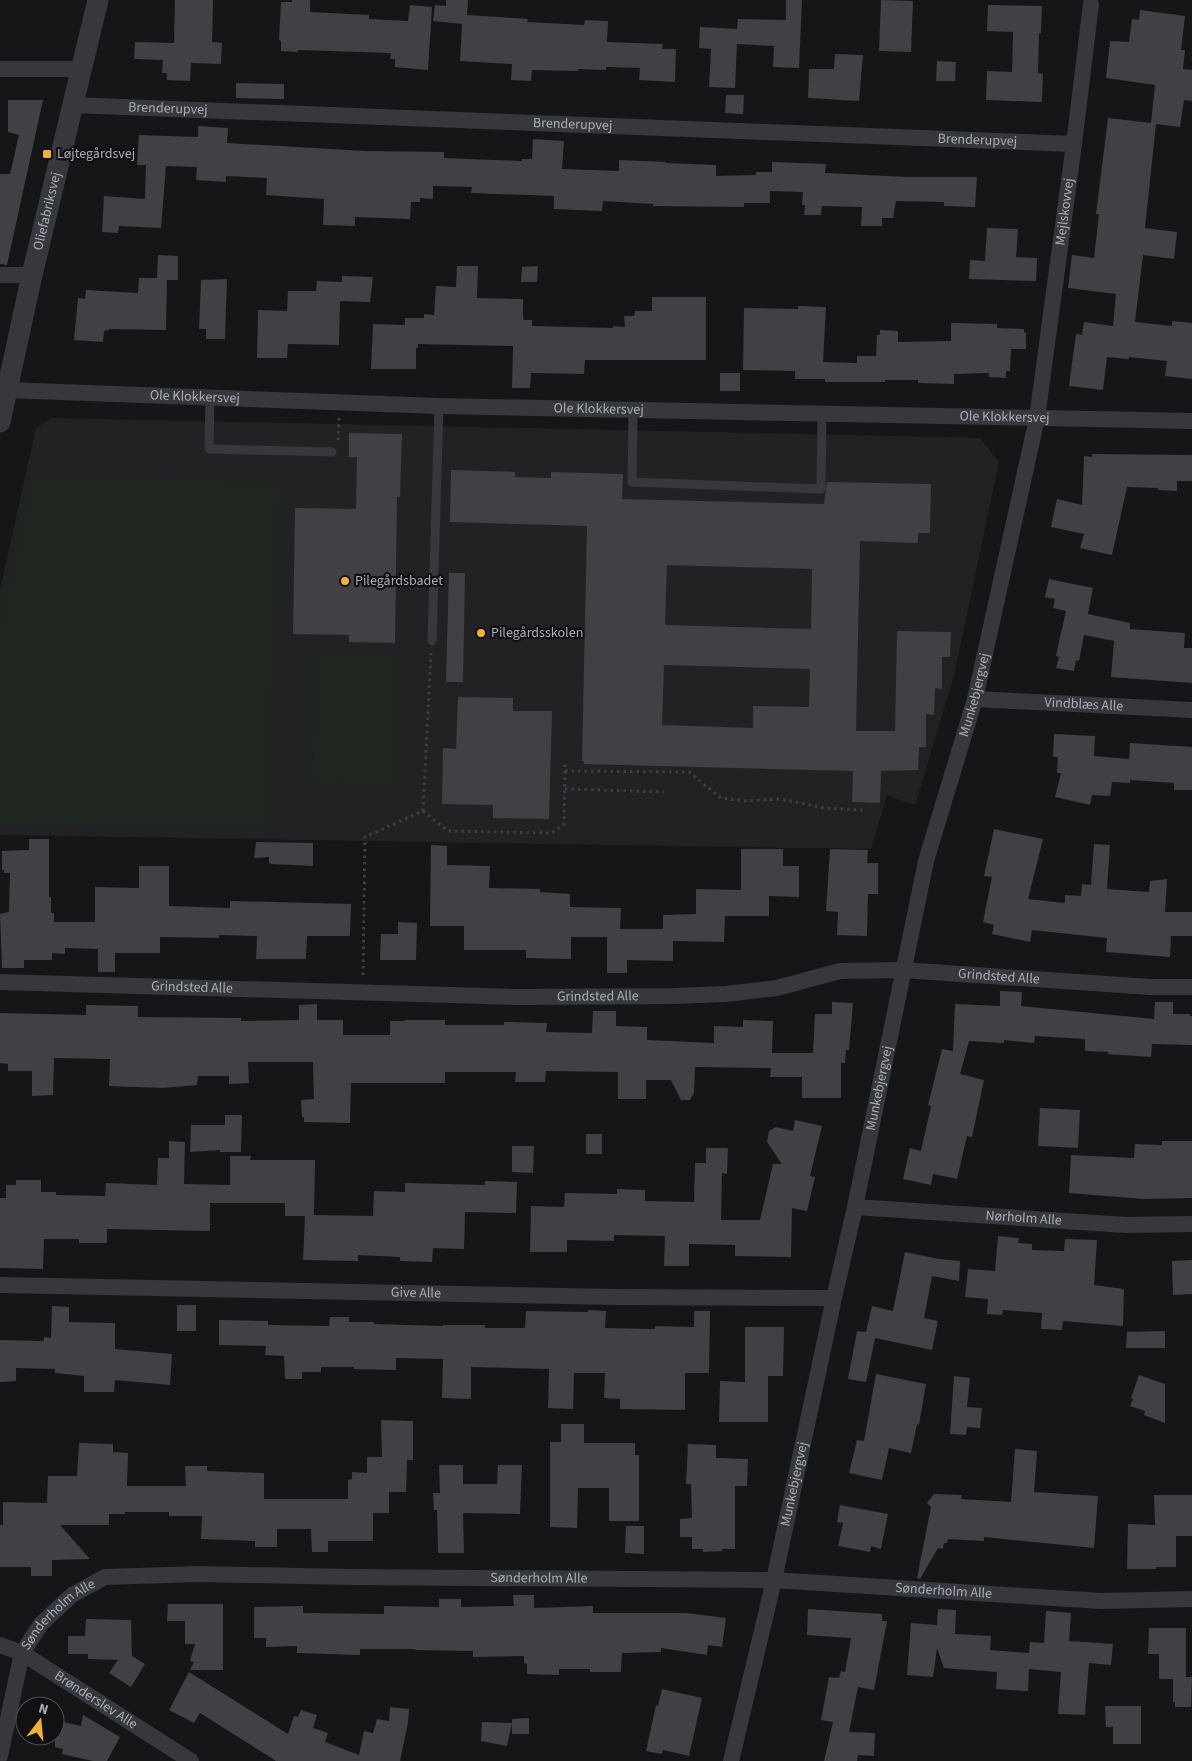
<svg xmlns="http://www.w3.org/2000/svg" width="1192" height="1761" font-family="'Source Sans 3',sans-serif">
  <rect width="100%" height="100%" fill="#161618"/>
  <!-- built -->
  <path fill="#222225" d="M51 418 980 438 999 462 954 676 915 805 887 795 871 849 0 835V589L36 428Z"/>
  <!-- green -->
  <g fill="#1e261f">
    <path d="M34 474 280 483 265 828 0 825V624Z"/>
    <path d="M314 653 395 654 393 784 312 783Z"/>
  </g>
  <!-- building -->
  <g fill="#404145" fill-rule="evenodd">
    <path d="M175 0H213L212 42 222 43 221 64 191 63 190 81 167 80V73H162L163 60 134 59 135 42 174 43Z"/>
    <path d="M292 0H310V12L369 15V19L408 21 410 5 432 7 428 70 395 67V59H390L391 53 298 50V52L281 51V41L279 40 281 2H292Z"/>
    <path d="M446 0H468L467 15 528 19 527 22 584 25 585 20 608 21 607 42 663 44 662 49H676L675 82 639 80 640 68 606 67V70L578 69V71L532 70 531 81 511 80 512 64 460 61 462 24 433 21 435 5 446 6Z"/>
    <path d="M786 0H802L799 68 773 67 774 46 737 44 735 88 709 87 711 49 699 48 700 27 737 29 738 19 786 20Z"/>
    <path d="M881 0 913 1 911 52 879 51Z"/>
    <path d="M988 5 1042 6 1041 33H1039L1038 73 1043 74 1042 102 986 100 987 71 1012 72 1013 32 987 31Z"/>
    <path d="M1140 10 1185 16 1181 50H1185L1183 69 1192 70V101L1184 100 1180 127 1156 124 1145 228 1177 232 1174 259 1143 255 1135 322 1172 326V321L1192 323V379L1165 376 1167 361 1129 357V359L1107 357 1103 390 1069 386 1076 334 1082 335 1084 322 1113 326 1116 294 1068 288 1072 255 1094 258 1099 214H1096L1108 118 1151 123 1155 85 1106 78 1110 41 1129 42 1132 19 1139 20Z"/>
    <path d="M835 54 863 55 859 101 808 98 809 69H834Z"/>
    <path d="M937 61 956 62 955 81H936Z"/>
    <path d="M236 83 284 84V99L236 98Z"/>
    <path d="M726 95H744L743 114 725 113Z"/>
    <path d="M8 100H43L7 265 0 264V174H10L19 135 8 132Z"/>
    <path d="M198 126 228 128 227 143 365 151 444 152V158L493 160 522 161V159H532L533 139 564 141 562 169 619 171V160L666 162 665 163 716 165V176L756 175V172H772V162L826 164 825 173 908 177H977L975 207 944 206V202L896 201 893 218H882V226H861L862 207 822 206 821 215H804L805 205H802L803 192 770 191V203H744V207L653 206V204L603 201 602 211 554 209V196L471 193 472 187 433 186V199L420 198V202H411L410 219 355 217V226L323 225 324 199 266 195 267 178 226 176V182L196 180 197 167 166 166 161 228 119 226 118 233 102 232 104 196 145 199 146 165H137L139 135 198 137Z"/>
    <path d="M987 228 1018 229 1016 257 1037 258 1036 281 969 279 970 260 985 261Z"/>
    <path d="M158 255 178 256V280H167L166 330 109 329V330L104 331 103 342 74 340 78 298 85 299 86 290 138 293 139 278H157Z"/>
    <path d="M457 266H478L477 298 523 299V317L524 320H532V326L613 328V326L625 327 624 316H634L635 311H652V297H706V360H585L584 374 531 373 530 388H512L513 346 418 344V348H416V369H371L373 324 405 325V318H424V314L434 315 436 286 456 287Z"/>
    <path d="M538 266 537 282H521L522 267Z"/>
    <path d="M342 276 373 277 370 302 340 301 339 345 288 344 287 358H257L258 310 287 311 288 291H316L317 281 342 282Z"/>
    <path d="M227 279 225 339H206V329H199L201 280Z"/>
    <path d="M798 306 826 307 823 362 857 363V356H876L877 335H880V330L898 331V342L951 341V323L997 324V328L1024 329V332L1026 333V349H1011L1010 371H1006V378L989 377V373L954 374V384L918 383V380H885V382H825V379H795V371L743 370 744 308 798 309Z"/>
    <rect x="720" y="373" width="20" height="18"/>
    <path d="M349 433 402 434 400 497H397L395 643 349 642V635L293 634 295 508 356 509 357 457H349Z"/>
    <path d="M1092 454 1192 455V481H1177V491L1158 490V488L1127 487 1112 555 1080 548 1084 534 1051 527 1057 499 1082 505 1084 456 1092 457Z"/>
    <path d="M451 470 515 472V477L551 478V472L623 474 622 499 824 504 827 482 931 484 930 533H918V543L860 541 856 731H895L897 631 951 632 950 657H942V689L935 688 934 715 926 714V747H919L918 770 881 771 880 803 852 802 853 771 584 764V761H582L587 526 450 522ZM667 565 812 569 811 629 665 625ZM664 665 810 669 809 707 753 706V728L662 725Z"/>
    <path d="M449 573H465L463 682H446Z"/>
    <path d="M1049 579 1093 588 1088 614 1130 623V629L1185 633 1184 648H1192V683L1111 677 1114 641 1084 635 1079 661 1076 660 1074 671 1056 668 1059 657 1056 656 1058 646 1066 611 1053 608 1055 599 1045 597Z"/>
    <path d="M458 697 513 698V711H552L549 819 493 818V805L442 804 443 748 456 749Z"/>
    <path d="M1054 734 1095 736 1094 756 1129 759 1130 743 1192 747V790H1174V783L1130 780V783L1112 782 1110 796 1092 795 1090 805 1055 797 1061 773H1057L1058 757H1053Z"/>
    <path d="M994 829 1043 839 1028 899 1065 903V895L1081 896 1082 884 1091 885 1094 844 1110 845 1107 889 1149 892 1150 881 1167 879 1165 912H1192V936H1171L1170 957 1106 952 1107 938 1032 930 1030 942 992 934 994 925 983 922 992 877 984 876Z"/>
    <path d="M29 839H49V897H51V913H54V922H95V887L139 888V866H169V906L230 908V901L351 904 350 936H307L306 959H256L257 936 219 935V938L160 937V953H115V972H98V949L65 948V954L52 953V960H24V968H2L0 914 9 912 10 873H4V870H2V851L29 850Z"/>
    <path d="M256 842 313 843V866L272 864 269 863V857L254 858Z"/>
    <path d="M431 845 447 846V865L490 866 489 888 540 889V892L570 894V907L621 908 620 929H663V915L696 914V889L741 890V849H783V866H799V897L769 896V916H725L724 942 673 941V961L627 960V973H607V937H571V959L526 958V950H464V926H430Z"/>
    <path d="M830 849 868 850 867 863H878V894H868L867 936 837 935 838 912 826 911Z"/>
    <path d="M398 922 417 923 416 960H380L381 934H398Z"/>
    <path d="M1000 991 1022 992 1021 1006 1154 1019 1155 1002H1173V1014H1190V1016H1192V1045L1152 1044 1151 1057 1108 1054V1052L1085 1051V1039L1035 1036 1034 1043 1004 1040V1043L969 1041 960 1074 984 1080 972 1137 967 1136 957 1179 933 1174 931 1185 903 1179 910 1148 921 1151 931 1106 928 1105 942 1049 953 1051 955 1004 1000 1006Z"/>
    <path d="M832 1002 853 1003 849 1050H846L845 1063H841V1098H802V1077H770L771 1068 695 1067 694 1093 690 1100H681L671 1080H646V1099H618V1072L546 1071 545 1082H515L516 1072H445V1083H351L350 1123 304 1122V1117H302L301 1100 314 1099 313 1062H248L249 1083 229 1084V1076H198L197 1085 163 1088 109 1086 110 1059 54 1058 53 1095 32 1096V1071H8V1064L0 1063V1013L86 1015V1005L138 1006V1017L241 1018V1021L299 1020V1005L317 1004V1020H343V1035H390V1021H405V1020H445V1025H504V1022L547 1023 546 1032 592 1033 593 1011H616V1026L647 1027V1040L714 1043V1026L743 1027V1020L773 1021 772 1053H813L815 1014H832Z"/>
    <path d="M1040 1108 1080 1110 1078 1148 1038 1146Z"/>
    <path d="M225 1115H242L241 1152H220V1150L190 1152 191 1125H225Z"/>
    <path d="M795 1120 822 1126 810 1176 815 1177 807 1211 792 1208 791 1257 735 1256V1245L689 1244V1266H664L665 1236 614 1235V1241L567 1240V1252H530L531 1206 564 1207 565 1193 617 1194V1189L645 1190V1201L694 1202 695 1163H706V1148H728L727 1174 722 1173 721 1220H760L773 1164H782L767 1142 769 1131 776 1127 793 1131Z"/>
    <rect x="586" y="1134" width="16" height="20"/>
    <path d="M169 1141 185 1142 184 1184 230 1185V1156H251L250 1160H315L314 1215 373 1216 374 1191 405 1192V1183L485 1185V1181L517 1182 516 1213 465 1212 464 1249 433 1248 432 1262 400 1261V1257L358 1255V1261L303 1260 305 1216H285V1203H210V1231L107 1229V1243H79V1239H44L43 1269 0 1268V1198H6V1185H16V1180H41V1192H56V1195L105 1196 106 1183 157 1185 158 1158H169Z"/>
    <path d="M1162 1141H1192V1198L1143 1199 1069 1193 1071 1155 1134 1158 1135 1144 1162 1145Z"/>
    <path d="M512 1146H534L533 1173 512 1172Z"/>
    <path d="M998 1236 1019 1238 1018 1243 1032 1244V1250L1064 1251 1065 1239 1097 1240 1094 1285 1124 1289 1123 1326 1063 1321 1062 1330 1041 1329 1042 1313 1003 1310 1002 1315 987 1314 988 1299 965 1297 968 1269 995 1271Z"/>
    <path d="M905 1252 939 1259 960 1261 959 1281 932 1276 924 1318 938 1321 932 1350 875 1338 866 1382 848 1379 857 1331 866 1332 872 1306 893 1311Z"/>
    <path d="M1192 1260V1294L1173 1295 1172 1261Z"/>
    <rect x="177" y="1305" width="19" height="26"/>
    <path d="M52 1306 69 1307V1322L115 1323V1349L172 1354 170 1385 115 1380 114 1392H84V1376L55 1373V1369L16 1368V1381L0 1382V1340L44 1341V1337L51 1338Z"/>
    <path d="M588 1310 606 1311 605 1328 650 1329H655V1326L694 1327V1311H710L709 1373H685V1410L620 1409V1399L604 1398 605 1373H574L573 1409 548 1408 549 1369 471 1367V1399L442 1398 443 1359 396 1358V1370L354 1369V1367H321V1372H302V1379H285L284 1356 265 1355 266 1346 219 1345V1320L268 1321V1325L329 1326 330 1317H349V1322H374V1324L443 1326V1325H485V1328H525L526 1311 588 1312Z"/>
    <path d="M745 1327H784L783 1376H768V1422H719L720 1381 745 1382Z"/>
    <path d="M1165 1331V1348H1126L1127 1332Z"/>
    <path d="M876 1374 926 1384 919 1425 917 1424 911 1453 889 1448 882 1480 849 1473 857 1440 864 1441Z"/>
    <path d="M1139 1375 1165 1384V1423L1144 1415 1145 1411 1130 1406 1133 1399 1131 1398Z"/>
    <path d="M954 1376 970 1378 967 1407 982 1408 980 1428 967 1427 966 1435 950 1434Z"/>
    <path d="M381 1420 413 1421V1460H407L406 1492H389V1513H373V1541H328V1552H312L311 1529H277V1547H255V1541L201 1539 202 1516H169V1512H125V1514H109V1525H60L90 1559 52 1560V1576H31V1567H0V1525H3V1502L47 1503 48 1476H77L79 1443 113 1444V1452L128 1453 127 1486H186L185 1466H207V1471L264 1473V1499H348V1480L352 1479V1472L367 1473V1457H382Z"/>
    <path d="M561 1424H584V1443H635V1455H639V1521H609V1488H578L577 1528 550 1527V1442H561Z"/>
    <path d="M688 1444 716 1445V1458L748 1459 747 1486H735V1549H722V1551L703 1552V1549H692V1537H680V1519L692 1518 691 1484H686Z"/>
    <path d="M1015 1449 1037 1451 1034 1492 1098 1496 1094 1548 984 1537V1541L948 1539 947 1543H944L943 1549 938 1548 920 1579 917 1578 931 1507 927 1503 934 1494 962 1495 961 1499 1011 1502Z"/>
    <path d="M439 1465H463V1484H497L498 1465H522L520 1514 463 1513 464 1553H438L437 1510H434L433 1493H440Z"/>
    <path d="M1154 1495H1192V1536H1176V1567H1156V1569H1127L1128 1524 1155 1525Z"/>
    <path d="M840 1505 888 1514 881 1549 871 1546 870 1552 838 1546 843 1523 837 1522Z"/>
    <path d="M626 1526H644V1554L625 1553Z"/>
    <path d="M513 1595H534V1608L593 1606V1613H686L726 1618 722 1647 708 1645 707 1655 661 1648V1652L622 1653 621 1672H590V1669H559V1675L527 1674V1664L524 1663V1656L473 1657V1651L415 1650V1649H360V1655L297 1653V1646L266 1647V1638H254V1607L303 1606V1613L384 1614V1606L439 1607V1599H461V1607L514 1606Z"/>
    <path d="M168 1604H223V1670H190L194 1662 190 1661 195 1644H185V1621H167Z"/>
    <path d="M808 1609 882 1614V1621H887L874 1690 858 1687 849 1732 875 1733 874 1756 858 1755 857 1761H824L833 1722 821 1720 829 1677 839 1678 841 1671 845 1672 851 1638 807 1635Z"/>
    <path d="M938 1609 956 1610 955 1634 991 1636 990 1650 1029 1653 1030 1642 1044 1643 1046 1611 1071 1613 1069 1641 1113 1644 1111 1665 1089 1663 1085 1715 1058 1714 1061 1672 1029 1669 1028 1691 996 1689 997 1672 944 1668 937 1648 933 1677 907 1675 911 1623 937 1625Z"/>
    <path d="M86 1619 131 1620 132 1656 145 1664 131 1687 109 1673 118 1660 88 1659V1654H68V1636H85Z"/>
    <path d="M1149 1628H1186V1677H1192L1191 1707H1175V1702H1173V1679H1159V1654H1148Z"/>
    <path d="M189 1672 288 1734 294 1716 298 1717 301 1710 317 1715 313 1728 328 1733 325 1742 359 1755 364 1731 373 1733 377 1719 389 1721 390 1707 409 1709 408 1723 400 1761H276L200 1713 194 1723 169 1710Z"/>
    <path d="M662 1689 702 1698 689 1756 663 1750 662 1754 646 1751 656 1705 658 1706Z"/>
    <path d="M1105 1706H1141V1744H1113V1727H1106Z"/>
    <path d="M83 1715 120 1737 107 1761H93L62 1754 63 1749 55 1747V1720L81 1726Z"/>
    <path d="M529 1718V1734H512V1719Z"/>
    <path d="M482 1722 512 1723 507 1746 481 1741Z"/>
  </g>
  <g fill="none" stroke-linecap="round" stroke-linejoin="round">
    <!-- path -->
    <g stroke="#3d3f44" stroke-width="3" stroke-dasharray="2.5 4" stroke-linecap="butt">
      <path d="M338 440 339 418"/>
      <path d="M565 771 689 772 721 798 746 801 781 799 824 808 864 810"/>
      <path d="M565 789 664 792"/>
      <path d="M423 811 448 831 552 833 564 824 565 764"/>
      <path d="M363 975 365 837 423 811 431 653"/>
    </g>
    <!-- service -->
    <g stroke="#37383d" stroke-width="9">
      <path d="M210 398 209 449 332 452"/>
      <path d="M633 410 632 482 821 489 822 414"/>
      <path d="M432 641 439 406"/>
    </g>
    <!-- minor -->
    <g stroke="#37383d" stroke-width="16">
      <path d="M0 69H81"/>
      <path id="s1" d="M72 105 1074 144"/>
      <path d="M0 275H32"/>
      <path id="s2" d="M7 390 439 406 1192 421"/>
      <path id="s3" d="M975 699 1192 710"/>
      <path id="s4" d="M0 982 517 997 674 996 726 994 777 988 840 971 903 970 1150 987H1192"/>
      <path id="s5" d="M855 1207 1126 1225 1192 1224"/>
      <path id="s6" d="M0 1285 617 1297 834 1298"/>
      <path id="s7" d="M0 1645 22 1653 191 1761"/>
      <path id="s8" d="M0 1756 22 1653 41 1624 72 1595 105 1577 198 1574 351 1577 774 1580 1101 1601 1192 1599"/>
      <path id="s9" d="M731 1761 774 1580 834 1298 855 1207 926 861 975 699 1037 418 1074 144 1091 4"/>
    </g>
    <!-- tertiary -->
    <path stroke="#37383d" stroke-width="21" id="s10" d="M0 422 32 275 98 0"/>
  </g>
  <!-- markers -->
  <g fill="#f2b134" stroke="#111113" stroke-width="2">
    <rect x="42" y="149" width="10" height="10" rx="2.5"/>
    <circle cx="345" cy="581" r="5"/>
    <circle cx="481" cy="633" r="5"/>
  </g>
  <g text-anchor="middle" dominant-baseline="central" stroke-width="4.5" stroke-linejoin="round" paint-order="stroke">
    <!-- street labels -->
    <g font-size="14" fill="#a8adb8" stroke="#111113">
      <text stroke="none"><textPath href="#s1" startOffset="96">Brenderupvej</textPath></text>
      <text stroke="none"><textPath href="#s1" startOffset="501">Brenderupvej</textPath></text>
      <text stroke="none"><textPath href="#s1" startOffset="906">Brenderupvej</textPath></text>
      <text stroke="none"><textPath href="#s10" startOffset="216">Oliefabriksvej</textPath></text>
      <text stroke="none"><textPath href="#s9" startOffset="1586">Mejlskovvej</textPath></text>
      <text stroke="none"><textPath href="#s2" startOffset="188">Ole Klokkersvej</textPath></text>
      <text stroke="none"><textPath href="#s2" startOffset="592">Ole Klokkersvej</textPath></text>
      <text stroke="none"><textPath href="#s2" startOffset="998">Ole Klokkersvej</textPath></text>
      <text stroke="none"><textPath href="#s9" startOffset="1094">Munkebjergvej</textPath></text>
      <text stroke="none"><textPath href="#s3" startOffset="109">Vindblæs Alle</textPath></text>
      <text stroke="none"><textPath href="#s4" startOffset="1002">Grindsted Alle</textPath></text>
      <text stroke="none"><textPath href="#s4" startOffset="192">Grindsted Alle</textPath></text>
      <text stroke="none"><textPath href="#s4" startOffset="598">Grindsted Alle</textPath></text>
      <text stroke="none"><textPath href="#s9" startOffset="689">Munkebjergvej</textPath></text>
      <text stroke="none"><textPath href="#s5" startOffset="169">Nørholm Alle</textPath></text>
      <text stroke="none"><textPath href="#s6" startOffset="416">Give Alle</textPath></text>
      <text stroke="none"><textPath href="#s9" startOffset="284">Munkebjergvej</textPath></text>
      <text stroke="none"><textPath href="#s8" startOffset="654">Sønderholm Alle</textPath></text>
      <text stroke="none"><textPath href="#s8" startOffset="1059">Sønderholm Alle</textPath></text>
      <text stroke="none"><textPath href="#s8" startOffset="159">Sønderholm Alle</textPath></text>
      <text stroke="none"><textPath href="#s7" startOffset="111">Brønderslev Alle</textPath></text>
    </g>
    <!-- poi labels -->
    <g font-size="14" fill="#a8adb8" stroke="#111113" text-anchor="start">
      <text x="57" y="154">Løjtegårdsvej</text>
      <text x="355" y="581">Pilegårdsbadet</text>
      <text x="491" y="633">Pilegårdsskolen</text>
    </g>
  </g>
  <!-- north arrow -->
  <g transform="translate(40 1721) rotate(16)"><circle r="24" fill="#111113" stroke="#4d4f55"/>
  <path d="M0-4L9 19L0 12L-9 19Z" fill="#f2b134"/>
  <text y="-8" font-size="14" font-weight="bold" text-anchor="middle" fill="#a8adb8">N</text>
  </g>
</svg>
